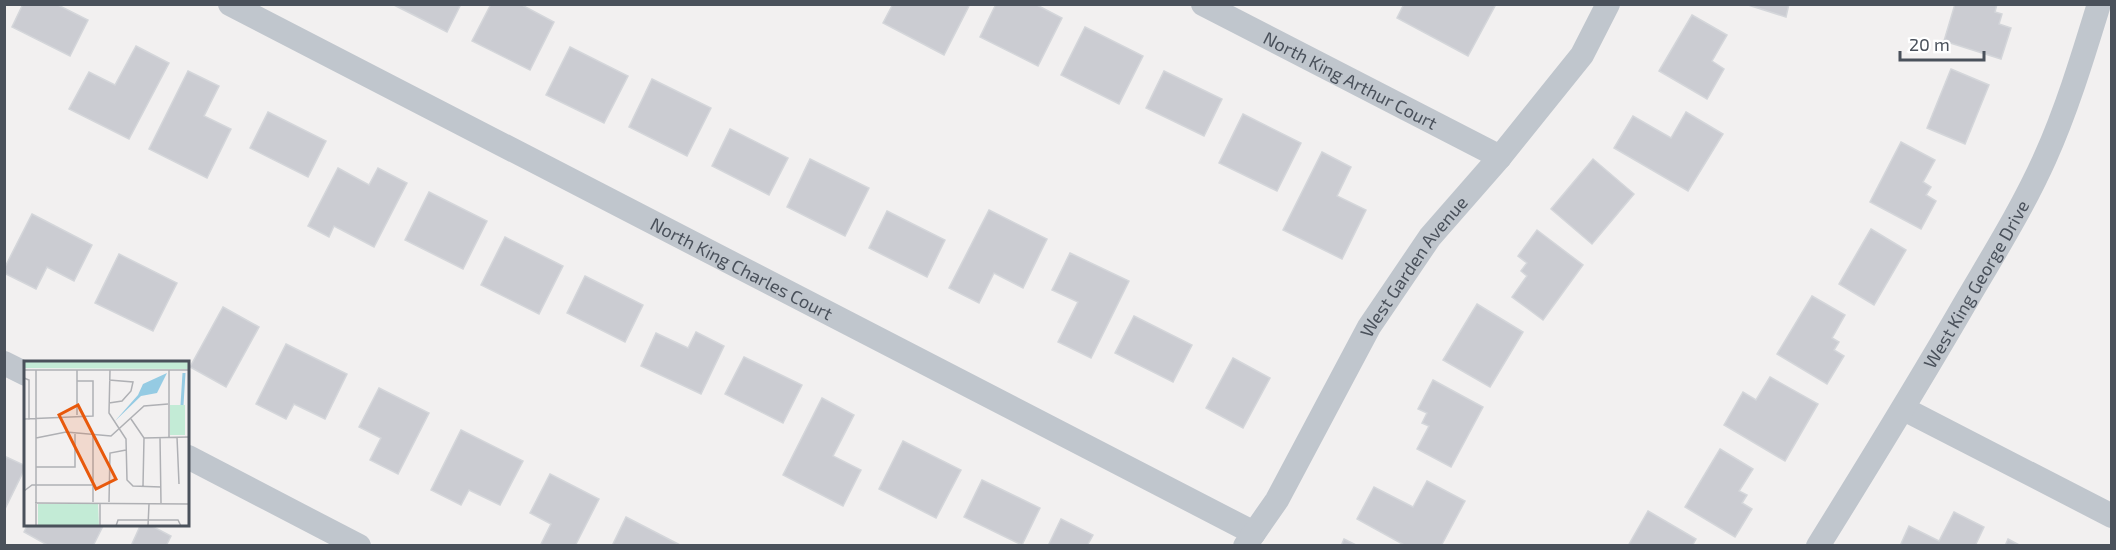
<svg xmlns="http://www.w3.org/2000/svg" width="2116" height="550" font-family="'Exo 2',sans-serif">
  <rect width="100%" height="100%" fill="#f2f0f0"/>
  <!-- building -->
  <g fill="#cbccd2" stroke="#d4d6da" stroke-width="1.5">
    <path d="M23 4H56L88 20 70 56 12 27Z"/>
    <path d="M392 4H461L447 32Z"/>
    <path d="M491 4H520L554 22 530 70 472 41Z"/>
    <path d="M893 4H970L944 55 883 23Z"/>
    <path d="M996 4H1035L1062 18 1038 66 980 37Z"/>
    <path d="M1404 4H1492L1495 6 1468 56 1397 18Z"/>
    <path d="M1745 4H1789L1786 17Z"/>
    <path d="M1955 4H1997L1995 12 2002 14 1999 24 2011 28 2001 59 1944 41Z"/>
    <path d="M1692 15 1727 35 1712 61 1724 69 1707 99 1659 71Z"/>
    <path d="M1085 27 1143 56 1119 104 1061 75Z"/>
    <path d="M136 46 169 63 129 139 69 109 89 72 115 85Z"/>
    <path d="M570 47 628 76 604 123 546 95Z"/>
    <path d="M1951 69 1989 85 1965 144 1927 128Z"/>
    <path d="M188 71 219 86 204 116 231 129 207 178 149 149Z"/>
    <path d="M1164 71 1222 99 1204 136 1146 108Z"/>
    <path d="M652 79 711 108 687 156 629 127Z"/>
    <path d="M268 112 326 141 308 177 250 148Z"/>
    <path d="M1686 112 1723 134 1688 191 1614 148 1633 116 1671 138Z"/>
    <path d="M1243 114 1301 143 1277 191 1219 163Z"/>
    <path d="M730 129 788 158 769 195 712 166Z"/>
    <path d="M1901 142 1935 160 1923 182 1931 187 1926 195 1936 201 1921 229 1870 202Z"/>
    <path d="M1322 152 1351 167 1337 196 1366 210 1342 259 1283 230Z"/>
    <path d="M810 159 869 188 845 236 787 207Z"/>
    <path d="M1593 159 1634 194 1592 244 1551 209Z"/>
    <path d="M338 168 369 185 378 168 407 183 374 247 334 226 329 237 308 226Z"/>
    <path d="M429 192 487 221 463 269 405 240Z"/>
    <path d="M989 210 1047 239 1023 288 994 273 979 303 949 288Z"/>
    <path d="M887 211 945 240 927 277 869 248Z"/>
    <path d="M32 214 92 245 74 281 47 267 36 289 4 273V269Z"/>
    <path d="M1871 229 1906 250 1874 305 1839 284Z"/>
    <path d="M1537 230 1583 265 1543 320 1512 297 1527 276 1521 271 1527 263 1518 256Z"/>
    <path d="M505 237 563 266 539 314 481 285Z"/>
    <path d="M1070 253 1129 281 1091 358 1058 342 1078 302 1052 290Z"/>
    <path d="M119 254 177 283 153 331 95 303Z"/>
    <path d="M585 276 643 305 625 342 567 313Z"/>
    <path d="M1812 296 1845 315 1832 338 1839 342 1834 350 1844 356 1827 384 1777 354Z"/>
    <path d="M1477 304 1523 332 1490 387 1443 360Z"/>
    <path d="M223 307 259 327 226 387 190 367Z"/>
    <path d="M1134 316 1192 345 1173 382 1115 353Z"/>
    <path d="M696 332 724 346 701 394 641 366 656 333 688 348Z"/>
    <path d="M286 344 347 374 325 419 294 404 286 419 256 404Z"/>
    <path d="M744 357 802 385 783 423 725 394Z"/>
    <path d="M1233 358 1270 378 1243 428 1206 408Z"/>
    <path d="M1770 377 1818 404 1785 461 1724 425 1743 392 1756 400Z"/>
    <path d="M1433 380 1483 407 1451 467 1417 449 1429 426 1422 423 1427 413 1418 409Z"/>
    <path d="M379 388 429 413 398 474 370 460 381 438 359 427Z"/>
    <path d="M822 398 854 415 833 456 861 470 843 506 783 475Z"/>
    <path d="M461 430 523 461 500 505 469 490 461 505 431 490Z"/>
    <path d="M903 441 961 470 936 518 879 489Z"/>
    <path d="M1720 449 1753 469 1739 491 1747 495 1742 503 1752 509 1735 537 1685 507Z"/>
    <path d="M4 456 26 466 4 511Z"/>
    <path d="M550 474 599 499 575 546H540L551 524 530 513Z"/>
    <path d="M982 480 1040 508 1022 545 964 517Z"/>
    <path d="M1427 481 1465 501 1441 546H1406L1357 519 1374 487 1413 507Z"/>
    <path d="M1648 511 1696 539 1692 546H1628Z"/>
    <path d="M1954 512 1984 527 1975 546H1900L1909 526 1939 541Z"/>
    <path d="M626 517 682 546H612Z"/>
    <path d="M1061 519 1093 535 1087 546H1048Z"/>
    <path d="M28 524H104L93 546H49L24 532Z"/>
    <path d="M141 524H148L171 536 166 546H131Z"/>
    <path d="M1344 539 1358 546H1341Z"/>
    <path d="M2008 539 2021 546H2005Z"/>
  </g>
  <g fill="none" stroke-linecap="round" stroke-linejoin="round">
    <!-- minor -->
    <g stroke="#c0c6cd" stroke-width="24">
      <path id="s1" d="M230 4 1254 533"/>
      <path id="s2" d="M1203 4 1500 157"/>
      <path d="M4 363 26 374"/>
      <path d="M1904 409 2112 516"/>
      <path d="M188 457 359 546"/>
      <path id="s3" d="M1245 546 1277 500 1369 327 1430 237 1500 157 1582 55 1608 4"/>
      <path id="s4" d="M1818 546C1869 464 1920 381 1968 298 1995 252 2023 207 2045 158 2067 109 2083 56 2099 4"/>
    </g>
  </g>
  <g text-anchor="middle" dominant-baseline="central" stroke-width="4.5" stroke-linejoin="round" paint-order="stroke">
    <!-- street labels -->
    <g font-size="18" fill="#4a515b" stroke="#fff">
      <text stroke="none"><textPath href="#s2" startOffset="166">North King Arthur Court</textPath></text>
      <text stroke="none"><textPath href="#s3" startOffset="327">West Garden Avenue</textPath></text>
      <text stroke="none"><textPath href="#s1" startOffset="576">North King Charles Court</textPath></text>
      <text stroke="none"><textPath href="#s4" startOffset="306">West King George Drive</textPath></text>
    </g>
  </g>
  <!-- overview -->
  <g transform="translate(24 361)">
    <rect width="165" height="165" fill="#f2f0f0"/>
    <path d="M0 0H165V8L0 7ZM146 44H161V74H146ZM14 143H74L75 165H14Z" fill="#c3ebd6"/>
    <path d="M143 12 133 32 117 35 91 60 114 34 119 23Z" fill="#95cbe3"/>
    <path fill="none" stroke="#95cbe3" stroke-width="3" d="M158 44 160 12"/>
    <path fill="none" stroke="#afb0b4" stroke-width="1.5" d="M0 9H165M12 9V165M86 9 85 52 102 78 103 119 109 125 137 126M0 17 5 19V59M85 19 109 21 107 30 98 40 85 42M53 54V9M0 58 69 55V20H53M107 58 120 77 119 125M69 74V141M136 76 137 142M145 76V9M153 76 155 123M12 77 42 71 87 75 120 45 144 43M120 77 165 76M12 106H51V73M0 130 8 124H68M85 141 86 92 102 89M11 142 165 143M76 165V142M92 165 94 159H154L157 165M124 165 125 143"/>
    <path fill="#e8590c" fill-opacity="0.15" stroke="#e8590c" stroke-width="3" d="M54 44 92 118 72 128 35 54Z"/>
    <rect width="165" height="165" fill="none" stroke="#4a515b" stroke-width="3"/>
  </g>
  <!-- border -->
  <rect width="2116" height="550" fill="none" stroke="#4a515b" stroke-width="12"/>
  <!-- scale -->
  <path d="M1900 51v9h84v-9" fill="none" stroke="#4a515b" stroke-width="3"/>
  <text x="1909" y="51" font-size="18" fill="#4a515b" stroke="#ffffff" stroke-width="4.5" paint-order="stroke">20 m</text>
</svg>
